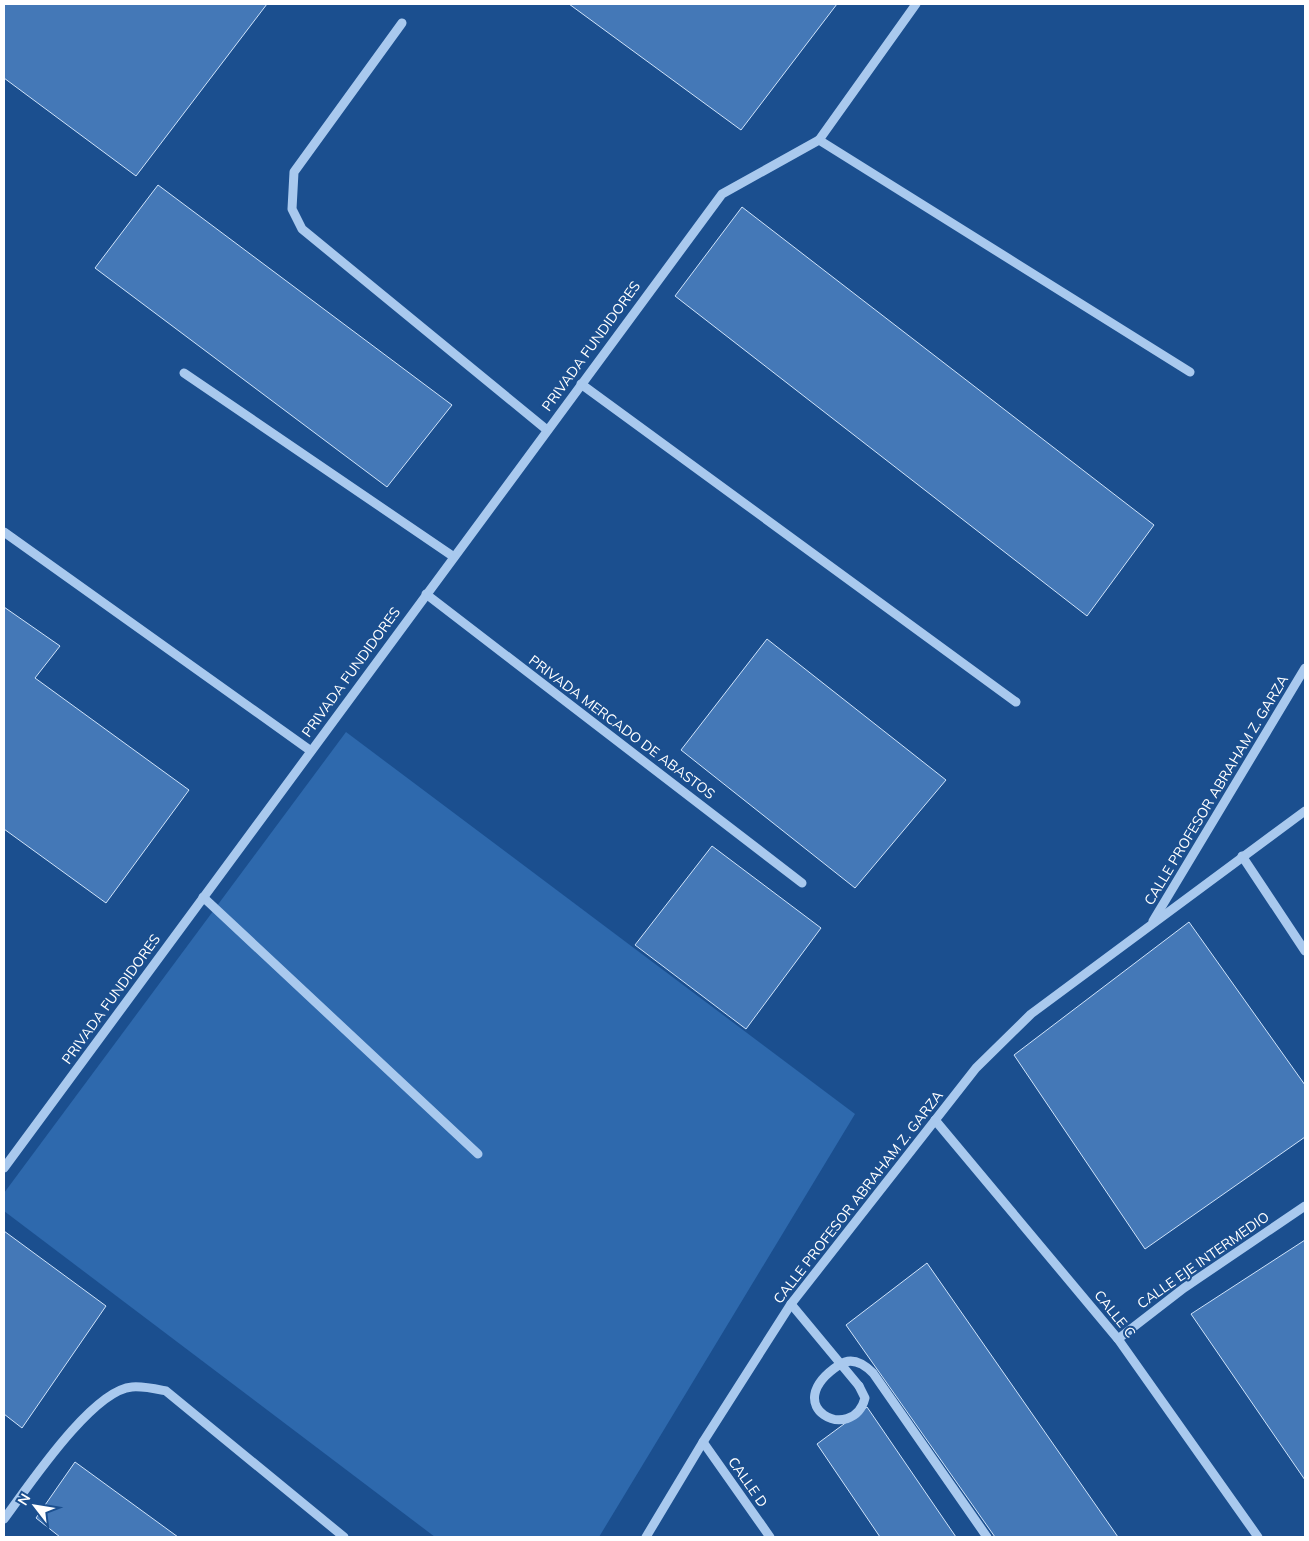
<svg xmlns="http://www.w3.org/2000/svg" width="1309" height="1541" font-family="Mulish,sans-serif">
  <rect width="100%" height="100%" fill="#1b4f8f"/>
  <!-- green -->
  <path fill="#2e69ad" d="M346 732 855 1114 599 1537H435L4 1211V1193Z"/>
  <!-- building -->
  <g fill="#4478b7" stroke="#cfe3fa">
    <path d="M4 4H267L136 176 4 78Z"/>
    <path d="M569 4H837L741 130Z"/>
    <path d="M158 185 452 405 387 487 95 268Z"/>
    <path d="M742 207 1154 525 1087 616 675 296Z"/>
    <path d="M4 607 60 646 35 678 189 790 106 903 4 829Z"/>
    <path d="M767 639 946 780 855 888 681 750Z"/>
    <path d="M712 846 821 928 746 1029 635 945Z"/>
    <path d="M1189 922 1305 1085V1137L1145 1249 1014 1055Z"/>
    <path d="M4 1231 106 1306 22 1428 4 1414Z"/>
    <path d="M1305 1240V1480L1191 1314Z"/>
    <path d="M927 1263 1118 1537H995L846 1325Z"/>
    <path d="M867 1407 956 1537H880L817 1444Z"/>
    <path d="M75 1462 178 1537H60L36 1518Z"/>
  </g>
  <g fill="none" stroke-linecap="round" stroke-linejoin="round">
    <!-- minor -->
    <g stroke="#a9c9ee" stroke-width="9">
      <path d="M402 23 294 172 292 209 302 229 547 430"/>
      <path d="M819 140 916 4"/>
      <path d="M184 373 454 557"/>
      <path d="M581 384 1016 702"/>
      <path d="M4 532 311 751"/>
      <path d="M426 594 802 883"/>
      <path d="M1242 856 1305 951"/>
      <path d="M203 897 478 1154"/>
      <path d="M1153 921 1305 668"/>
      <path d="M935 1120 1118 1339 1258 1537"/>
      <path d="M4 1168 722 194 819 140 1190 372"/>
      <path d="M791 1304 859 1386"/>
      <path d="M1118 1339 1184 1288 1305 1206"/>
      <path d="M703 1442 770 1537"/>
      <path d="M4 1519C28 1487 92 1390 132 1387 143 1386 156 1389 166 1391L344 1537"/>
      <path d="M646 1537 703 1442 791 1304 976 1068 1031 1014 1305 811"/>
    </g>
    <!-- minor-bridge -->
    <path stroke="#a9c9ee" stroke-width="9" d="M859 1386 865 1398C853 1445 776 1407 839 1365 852 1356 864 1364 873 1373L987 1537"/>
  </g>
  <g text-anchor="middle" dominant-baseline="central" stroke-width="4" stroke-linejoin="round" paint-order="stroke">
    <!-- street labels -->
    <g font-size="14" fill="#fff" stroke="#1b4f8f">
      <text transform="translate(591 346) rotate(-54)">PRIVADA FUNDIDORES</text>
      <text transform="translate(351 672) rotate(-54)">PRIVADA FUNDIDORES</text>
      <text transform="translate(622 727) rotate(37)">PRIVADA MERCADO DE ABASTOS</text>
      <text transform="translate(1216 790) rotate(-59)">CALLE PROFESOR ABRAHAM Z. GARZA</text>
      <text transform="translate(111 999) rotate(-54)">PRIVADA FUNDIDORES</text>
      <text transform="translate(858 1197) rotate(-52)">CALLE PROFESOR ABRAHAM Z. GARZA</text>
      <text transform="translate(1203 1260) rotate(-35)">CALLE EJE INTERMEDIO</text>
      <text transform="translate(1115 1314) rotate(51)">CALLE C</text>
      <text transform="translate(748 1482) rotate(55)">CALLE D</text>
    </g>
  </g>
  <!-- border -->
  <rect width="1309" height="1541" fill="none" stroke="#ffffff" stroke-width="10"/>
  <!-- north arrow -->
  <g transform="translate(35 1506) rotate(301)" stroke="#1b4f8f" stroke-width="4" paint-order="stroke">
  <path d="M0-4L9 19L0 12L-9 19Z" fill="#ffffff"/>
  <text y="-8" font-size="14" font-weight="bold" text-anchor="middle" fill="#ffffff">N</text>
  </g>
</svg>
